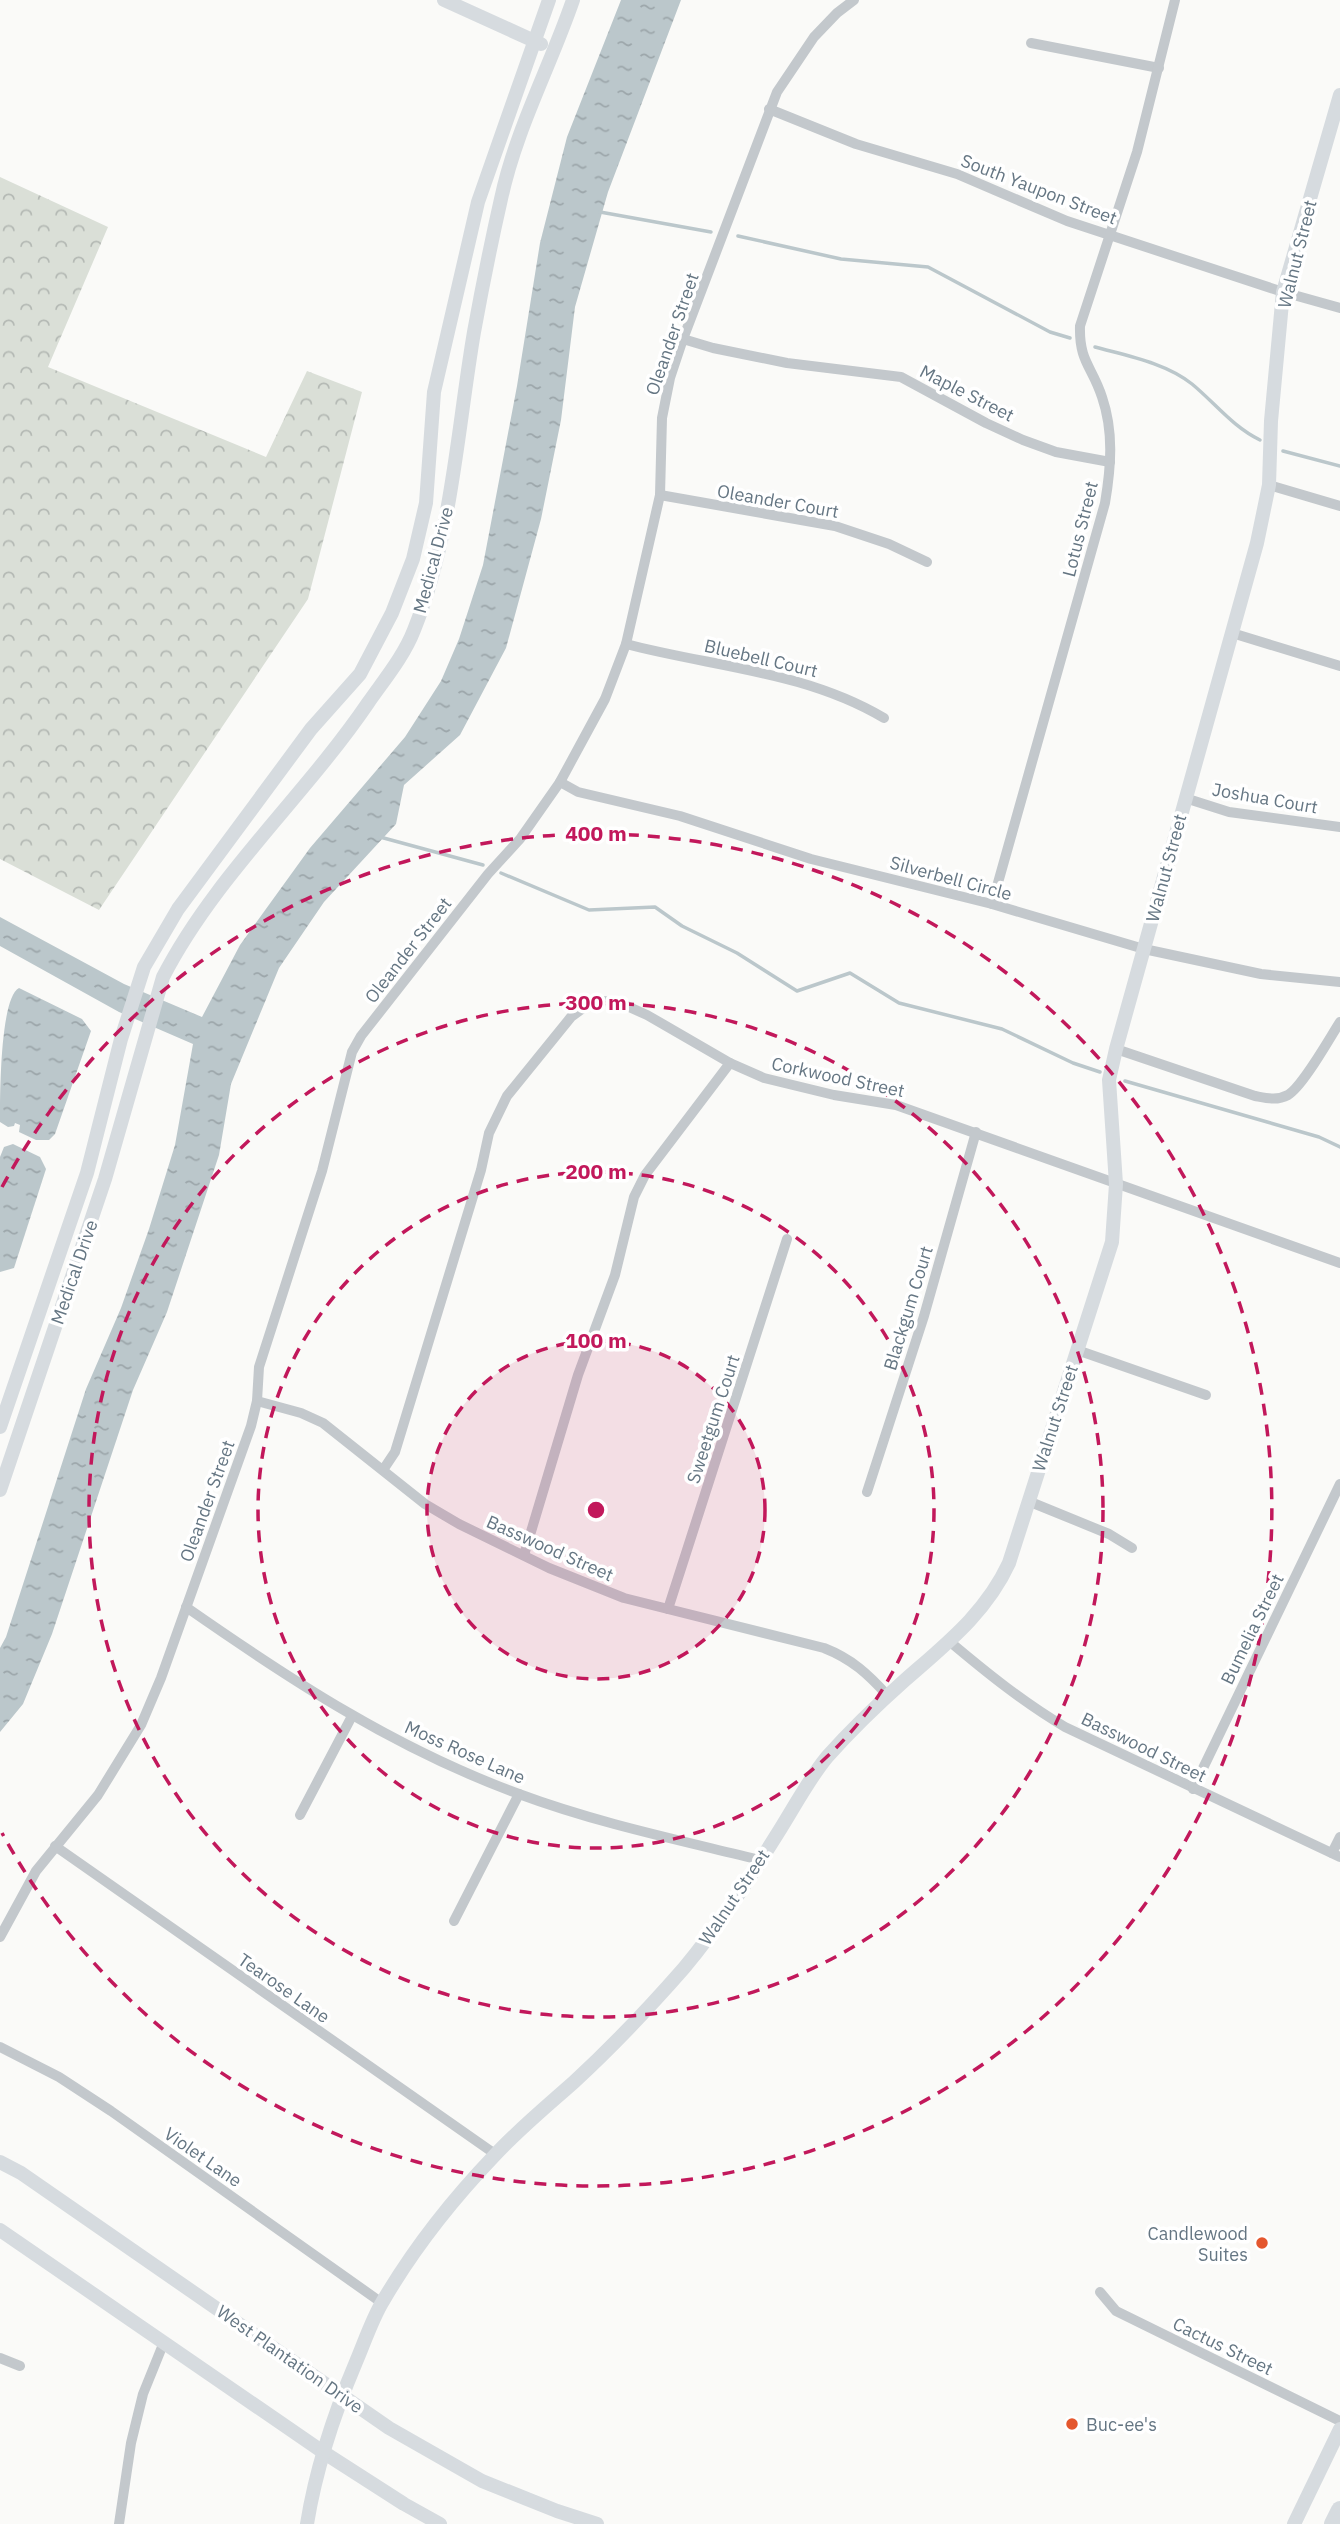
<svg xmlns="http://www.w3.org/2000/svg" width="1340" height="2524" font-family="'IBM Plex Sans',sans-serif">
  <defs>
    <pattern id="forest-crowns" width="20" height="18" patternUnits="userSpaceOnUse" patternTransform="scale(1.75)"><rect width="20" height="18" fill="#dadfd7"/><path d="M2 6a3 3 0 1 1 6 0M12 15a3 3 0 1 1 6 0" fill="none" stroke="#b4b9b4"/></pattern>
    <pattern id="water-ripples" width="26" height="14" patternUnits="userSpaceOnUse" patternTransform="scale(1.75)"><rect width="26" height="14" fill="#bbc7cb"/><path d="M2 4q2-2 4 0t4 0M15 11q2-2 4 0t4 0" fill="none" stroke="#9ca6aa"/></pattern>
  </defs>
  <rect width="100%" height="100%" fill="#fafaf8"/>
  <!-- forest -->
  <path fill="url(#forest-crowns)" d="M0 177 108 227 48 367 266 457 307 371 362 392 308 599 99 910 0 859Z"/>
  <!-- water -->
  <g fill="url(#water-ripples)">
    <path d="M621 0H681L608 192 575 307 561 420 541 519 506 648 460 735 404 785 396 824 324 902 279 968 231 1084 219 1155 167 1312 133 1390 52 1634 23 1704 0 1732V1648L6 1637 86 1389 121 1308 149 1229 175 1145 193 1044 119 1012 0 946V917L124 984 202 1017 240 945 310 848 405 737 441 681 459 639 483 565 517 386 540 243 567 137Z"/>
    <path d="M19 988 82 1019 91 1031 55 1134 49 1140H36L19 1132 20 1125 15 1123 14 1126 8 1127 0 1122C0 1095 0 998 19 988Z"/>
    <path d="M13 1144 40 1157 46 1169 14 1268 0 1272V1157L4 1147Z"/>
  </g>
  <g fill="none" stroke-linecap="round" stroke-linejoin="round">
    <!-- stream -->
    <g stroke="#bbc7cb" stroke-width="3.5">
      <path d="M600 212 711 232"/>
      <path d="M738 236 841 259 928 267 1050 332 1070 338"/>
      <path d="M1095 347C1128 356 1166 363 1192 384 1215 403 1233 427 1260 440"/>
      <path d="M1283 451 1340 466"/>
      <path d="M380 837 483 865"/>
      <path d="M501 873 589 910 655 907 682 926 737 953 797 991 850 973 899 1003 1002 1029 1073 1063 1100 1072"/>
      <path d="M1125 1081 1319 1137 1340 1147"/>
    </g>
    <!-- street -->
    <g stroke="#c3c8cc" stroke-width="10">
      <path d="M1031 43 1159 68"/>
      <path d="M769 109 856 144 957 174 1067 221 1283 292 1340 308"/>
      <path d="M683 339 713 348 787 363 901 377 986 423 1023 440 1056 452 1110 462"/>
      <path d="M1269 485 1340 506"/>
      <path d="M660 495 835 526 889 544 927 562"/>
      <path d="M1232 633 1340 666"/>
      <path d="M626 644C713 667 805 671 884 718"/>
      <path d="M560 782 578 792 680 816 811 859 992 904 1144 949 1261 974 1340 982"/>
      <path d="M1185 798 1229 812 1340 827"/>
      <path d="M992 904 1105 503C1111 467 1114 432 1102 397 1092 366 1079 362 1080 326L1137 152 1175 0"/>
      <path d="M1116 1049 1255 1096C1266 1098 1277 1101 1288 1095 1303 1086 1329 1039 1340 1022"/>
      <path d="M1077 1350 1206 1395"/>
      <path d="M257 1401 301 1413 323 1423 425 1504 459 1524 549 1568 624 1598 824 1648C852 1659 868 1674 888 1696"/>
      <path d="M383 1470 395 1452 481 1170 489 1133 507 1096 571 1017 586 1006 602 1001 618 1002 647 1015 730 1063 764 1078 834 1095 896 1105 1340 1263"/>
      <path d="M867 1492 924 1316 976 1132"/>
      <path d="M1028 1501 1109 1534 1132 1548"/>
      <path d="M524 1555 578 1375 615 1275 634 1197 645 1175 730 1063"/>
      <path d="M186 1607C292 1681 396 1749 519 1794 597 1823 679 1840 760 1860"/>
      <path d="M668 1609 787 1239"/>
      <path d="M949 1641C987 1673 1023 1702 1065 1727L1340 1857"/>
      <path d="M1193 1789 1340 1484"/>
      <path d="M300 1815 352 1716"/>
      <path d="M55 1846 495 2154"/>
      <path d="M1332 1853 1340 1837"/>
      <path d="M454 1921 519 1794"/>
      <path d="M0 1937 36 1871 98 1795 141 1725 161 1678 251 1426 257 1401 259 1367 322 1171 352 1052 361 1036 488 874 520 839 560 782 605 699 626 644 660 495 662 418 670 378 683 339 777 92 814 37 837 13 854 0"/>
      <path d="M0 2047 59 2077 111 2111 382 2303"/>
      <path d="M1100 2292 1116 2311 1340 2421"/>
      <path d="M0 2358 20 2366"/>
      <path d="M119 2524 131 2443 143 2394 164 2342"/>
    </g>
    <!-- secondary -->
    <g stroke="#d6dbdf" stroke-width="14">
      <path d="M444 0 541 44"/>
      <path d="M0 1427 87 1173 121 1039 144 967 178 909 311 729 360 674 392 613 413 559 426 503 434 392 478 202 549 0"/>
      <path d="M0 1490 105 1179 163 977C215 876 304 797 368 703 384 680 404 656 414 630 452 535 457 432 474 332 482 288 491 243 501 199 516 129 550 67 573 0"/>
      <path d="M0 2162 21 2173 389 2428 482 2481 557 2511 597 2524"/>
      <path d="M0 2230 323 2452 404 2504 440 2524"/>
      <path d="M307 2524C316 2468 334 2414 356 2362 365 2341 372 2319 383 2301 414 2248 452 2200 494 2156 519 2129 547 2106 574 2082 613 2046 649 2008 684 1968 720 1925 751 1876 781 1828 796 1804 809 1779 827 1757 851 1730 878 1704 905 1680 946 1644 986 1613 1009 1563L1112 1242 1116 1184 1109 1080 1116 1049 1257 543 1269 485 1271 421 1283 292 1340 95"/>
      <path d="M1294 2524 1340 2429"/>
    </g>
    <!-- highway -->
    <path stroke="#d6dbdf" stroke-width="18" d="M1333 2524 1340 2510"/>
  </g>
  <!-- distance rings -->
  <circle cx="596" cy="1510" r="169" fill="#c2185b" fill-opacity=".12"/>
  <g fill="none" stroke="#c2185b" stroke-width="3.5" stroke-dasharray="12 9">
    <circle cx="596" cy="1510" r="169"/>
    <circle cx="596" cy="1510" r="338"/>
    <circle cx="596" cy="1510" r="507"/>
    <path d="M2 1187A676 676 0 1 1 2 1833"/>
  </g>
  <!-- markers -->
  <g fill="#e4572e" stroke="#fff" stroke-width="2.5">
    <circle cx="1262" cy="2243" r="7"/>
    <circle cx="1072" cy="2424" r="7"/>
  </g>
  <g text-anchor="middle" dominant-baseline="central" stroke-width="7" stroke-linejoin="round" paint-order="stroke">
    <!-- street labels -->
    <g font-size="18" fill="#657683" stroke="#fff">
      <text transform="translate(1039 189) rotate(21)">South Yaupon Street</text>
      <text transform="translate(1297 254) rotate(-76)">Walnut Street</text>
      <text transform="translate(672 334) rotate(-71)">Oleander Street</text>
      <text transform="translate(967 393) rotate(27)">Maple Street</text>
      <text transform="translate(778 501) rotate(10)">Oleander Court</text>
      <text transform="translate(1080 529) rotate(-76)">Lotus Street</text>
      <text transform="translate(433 560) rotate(-75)">Medical Drive</text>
      <text transform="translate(761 658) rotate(13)">Bluebell Court</text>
      <text transform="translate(1265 798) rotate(10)">Joshua Court</text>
      <text transform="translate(1166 868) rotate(-75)">Walnut Street</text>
      <text transform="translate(951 878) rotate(15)">Silverbell Circle</text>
      <text transform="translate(408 950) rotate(-52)">Oleander Street</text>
      <text transform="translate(838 1077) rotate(12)">Corkwood Street</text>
      <text transform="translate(74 1272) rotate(-71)">Medical Drive</text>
      <text transform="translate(908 1308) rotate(-73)">Blackgum Court</text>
      <text transform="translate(1055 1418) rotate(-72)">Walnut Street</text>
      <text transform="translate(713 1419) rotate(-72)">Sweetgum Court</text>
      <text transform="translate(207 1501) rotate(-70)">Oleander Street</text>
      <text transform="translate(550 1548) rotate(24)">Basswood Street</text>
      <text transform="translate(1252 1629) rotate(-64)">Bumelia Street</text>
      <text transform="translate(1144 1747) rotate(26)">Basswood Street</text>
      <text transform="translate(465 1752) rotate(24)">Moss Rose Lane</text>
      <text transform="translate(734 1897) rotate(-56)">Walnut Street</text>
      <text transform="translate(284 1988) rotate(35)">Tearose Lane</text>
      <text transform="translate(203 2157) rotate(35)">Violet Lane</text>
      <text transform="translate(1223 2346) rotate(26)">Cactus Street</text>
      <text transform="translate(290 2359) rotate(35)">West Plantation Drive</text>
    </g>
    <!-- poi labels -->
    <g font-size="18" fill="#657683" stroke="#fff" text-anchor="end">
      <text x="1248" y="2233">Candlewood<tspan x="1248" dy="21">Suites</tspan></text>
      <text x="1086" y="2424" text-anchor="start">Buc-ee's</text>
    </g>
  </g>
  <circle cx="596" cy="1510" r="10" fill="#c2185b" stroke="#fff" stroke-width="3.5"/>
  <g font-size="21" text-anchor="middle" font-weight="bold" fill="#c2185b" stroke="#fff" stroke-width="7" stroke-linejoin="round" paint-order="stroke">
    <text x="596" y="841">400 m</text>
    <text x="596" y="1010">300 m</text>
    <text x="596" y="1179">200 m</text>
    <text x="596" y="1348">100 m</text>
  </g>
</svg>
